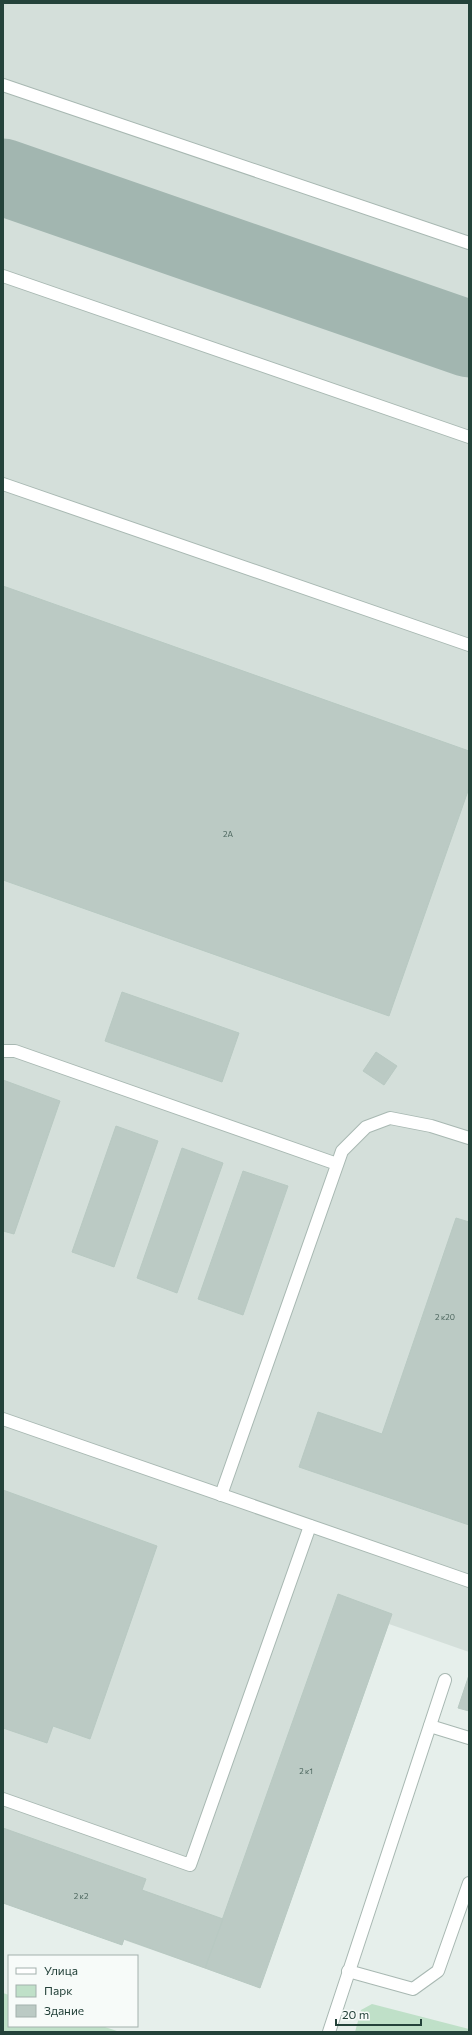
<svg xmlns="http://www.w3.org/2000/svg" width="472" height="2035" font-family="Commissioner,sans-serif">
  <rect width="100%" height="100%" fill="#e6efeb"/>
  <!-- built -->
  <path fill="#d4dfda" d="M3 3H469V1652L389 1624 260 1988 124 1940 122 1945 3 1903Z"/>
  <!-- green -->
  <g fill="#bfe0c8">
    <path d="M3 1993 9 1995V2026H102L120 2032H3Z"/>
    <path d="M372 2004 469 2029V2032H355L361 2010Z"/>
  </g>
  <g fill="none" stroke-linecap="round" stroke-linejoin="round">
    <!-- taxiway -->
    <path stroke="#a2b6b0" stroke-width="77" d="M3 177 469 339"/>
  </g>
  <!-- building -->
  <g fill="#bbcac4" stroke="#b8c9c2">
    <path d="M3 586 469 751V788L389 1016 3 880Z"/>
    <path d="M122 992 239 1033 222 1082 105 1041Z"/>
    <path d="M376 1052 397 1066 384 1085 363 1071Z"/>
    <path d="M3 1080 60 1101 14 1234 3 1231Z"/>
    <path d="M116 1126 158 1141 114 1267 72 1252Z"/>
    <path d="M182 1148 223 1163 177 1293 137 1278Z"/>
    <path d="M243 1171 288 1186 243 1315 198 1299Z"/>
    <path d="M456 1218 469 1222V1525L299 1467 318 1412 382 1434Z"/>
    <path d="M3 1490 157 1546 90 1739 53 1726 47 1743 3 1728Z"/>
    <path d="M338 1594 392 1614 260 1988 205 1968Z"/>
    <path d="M469 1675V1711L458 1708Z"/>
    <path d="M3 1828 146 1879 142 1890 223 1919 205 1968 124 1939 122 1945 3 1903Z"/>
  </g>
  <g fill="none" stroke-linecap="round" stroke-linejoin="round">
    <defs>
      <g id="minor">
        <path d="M3 85 469 243"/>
        <path d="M3 276 469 437"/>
        <path d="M3 484 469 645"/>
        <path d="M3 1051H15L337 1164"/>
        <path d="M3 1419 469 1581"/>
        <path d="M221 1495 342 1151 366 1127 390 1118 431 1126 469 1138"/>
        <path d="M430 1726 469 1738"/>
        <path d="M3 1799 190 1865 310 1526"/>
        <path d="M348 1971 413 1989 438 1971 469 1883"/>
        <path d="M329 2032 445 1680"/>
      </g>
    </defs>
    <!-- minor casing -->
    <use href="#minor" stroke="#a8b8b2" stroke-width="14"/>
    <!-- minor -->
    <use href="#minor" stroke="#fff" stroke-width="12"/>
  </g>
  <g text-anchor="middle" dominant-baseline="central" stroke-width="4" stroke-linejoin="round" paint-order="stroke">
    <!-- number labels -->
    <g font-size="8" fill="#4a645c">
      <text x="228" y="834">2А</text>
      <text x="445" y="1317">2 к20</text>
      <text x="306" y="1771">2 к1</text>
      <text x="81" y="1896">2 к2</text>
    </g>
  </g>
  <!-- border -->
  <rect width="472" height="2035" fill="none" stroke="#24423a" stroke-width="8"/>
  <!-- legend -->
  <rect x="8" y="1955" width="130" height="72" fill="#f7fbf9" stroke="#a3b1ad"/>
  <rect x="16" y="1968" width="20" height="6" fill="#ffffff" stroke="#a3b1ad"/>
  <text x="44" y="1975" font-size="12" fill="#24423a">Улица</text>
  <rect x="16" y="1985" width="20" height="12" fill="#bfe0c8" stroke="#a3b1ad"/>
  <text x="44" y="1995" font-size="12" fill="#24423a">Парк</text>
  <rect x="16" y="2005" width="20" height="12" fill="#bbcac4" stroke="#a3b1ad"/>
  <text x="44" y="2015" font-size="12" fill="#24423a">Здание</text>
  <!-- scale -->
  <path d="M336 2019v6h85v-6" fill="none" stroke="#24423a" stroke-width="2"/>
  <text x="342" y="2019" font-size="12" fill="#24423a" stroke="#f7fbf9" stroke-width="3" paint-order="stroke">20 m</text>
</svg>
